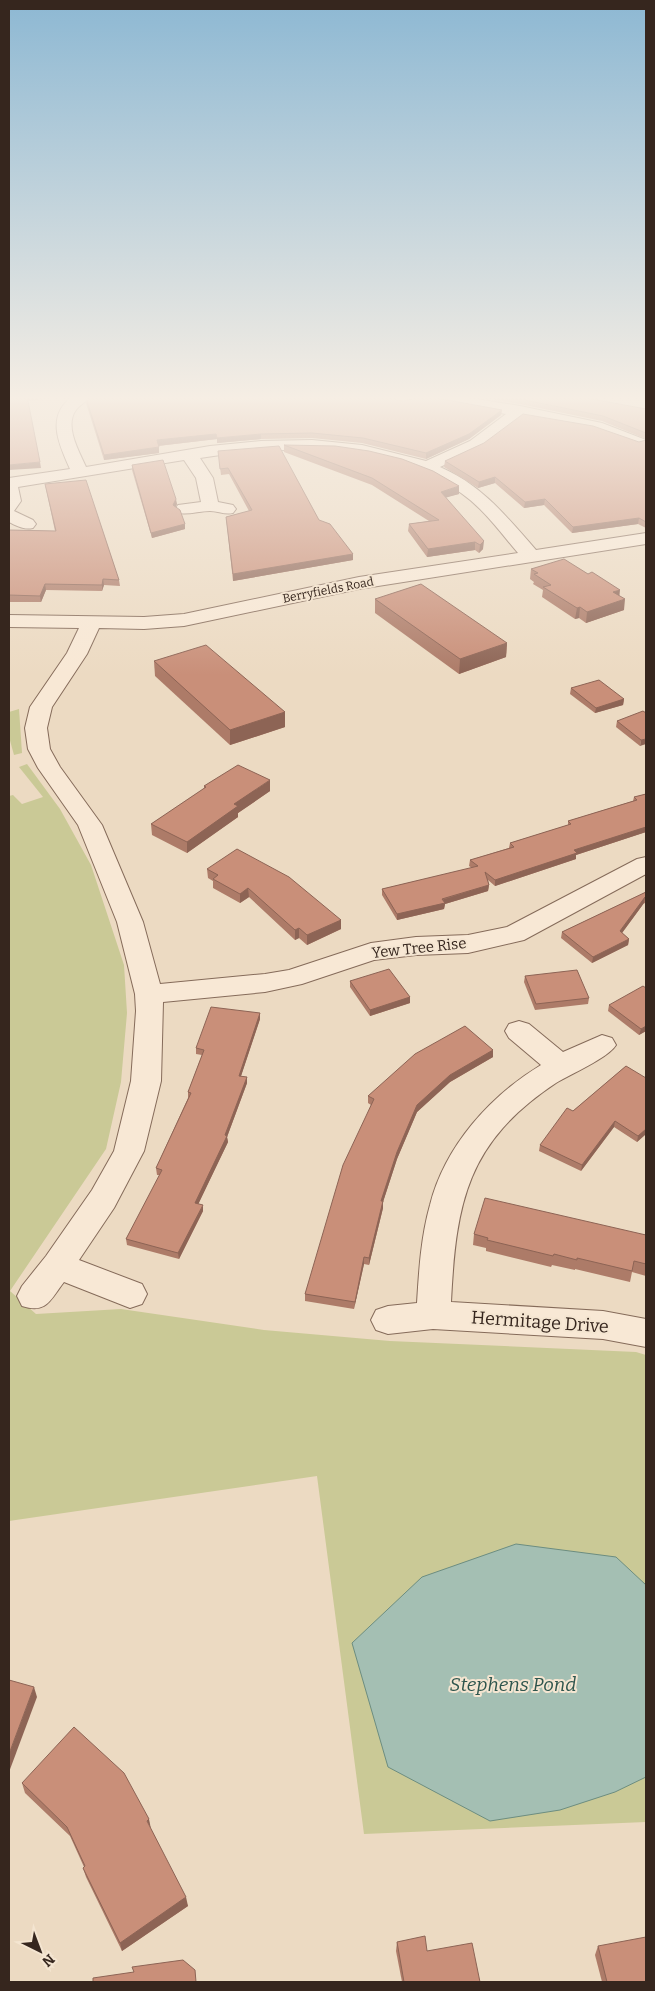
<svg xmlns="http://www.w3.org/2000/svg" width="655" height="1991" font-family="Bitter,serif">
  <rect width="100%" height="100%" fill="#ecdac2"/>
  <!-- green -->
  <g fill="#cac996">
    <path d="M19 709 22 753 14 755 9 737V712Z"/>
    <path d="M27 764 60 809 91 865 124 965 127 1013 121 1082 106 1149 10 1291 36 1314 121 1309 264 1330 390 1341 636 1352 646 1355V1822L364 1834 317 1476 9 1521V796L13 795 22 804 43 797 19 767Z"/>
  </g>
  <!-- water -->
  <path fill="#a4bfb3" stroke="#6c8d80" d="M516 1544 616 1557 646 1585V1777L615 1792 560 1810 490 1821 388 1767 352 1643 422 1577Z"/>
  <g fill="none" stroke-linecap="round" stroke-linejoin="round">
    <defs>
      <g id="minor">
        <path d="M73 396H91C87 402 80 404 76 410 64 426 79 451 86 467L210 446 261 441 312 440 362 445 426 461 470 441 506 414 431 401 426 399 424 396C418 403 405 406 396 404L394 401 401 396H458L520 406 602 423 646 440 645 444 639 446 593 430 522 417 482 447 440 467C482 485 507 517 536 550L646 533V544L359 589 184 626 144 629 99 628 87 654 52 707 47 728 50 749 60 767 102 825 143 922 160 984 265 974 289 970 371 943 416 937 468 935 507 927 637 859 646 857V874L524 940 468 953 416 955 374 960 302 984 265 992 163 1002 161 1081 144 1151 114 1208 79 1260 142 1284 147 1294 142 1304 130 1308 64 1282C50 1300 47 1314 22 1306L17 1296 22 1286 46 1256 92 1190 114 1151 131 1081 136 1011 135 994 117 922 78 825 38 768 28 749 25 728 30 707 67 653 79 628 9 627V615L144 617 184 614 359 577 518 553C500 532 484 509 461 493 392 442 281 445 200 458L213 478 218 502 233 505 236 509 233 513C225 515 218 511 210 511 199 511 189 515 178 513L175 509 178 505 201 502 196 478 184 460 18 487 21 501 14 511 33 520 36 524 33 528C24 530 17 526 9 522V478L70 469C59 444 45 416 73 396Z"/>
        <path d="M519 1021 529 1024 563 1052 602 1035 612 1038 616 1045C608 1058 571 1074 556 1083 467 1142 456 1202 451 1302L603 1311 646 1319V1347L603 1339 433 1329 388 1334 376 1330 371 1320 376 1310 388 1306 417 1303C419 1270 421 1237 430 1205 445 1146 490 1096 541 1065L509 1038 505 1031 509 1024Z"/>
      </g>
    </defs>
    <!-- minor casing -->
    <use href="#minor" stroke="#856b5a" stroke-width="2"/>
    <!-- minor -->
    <use href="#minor" fill="#f8e8d5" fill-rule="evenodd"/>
  </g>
  <!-- wall -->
  <g fill="#ad7b68">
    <path d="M87 396H398L395 399 396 400 403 401 431 397 502 410 501 415 469 439 426 459 362 443 312 438 261 439 217 443V439L158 446 159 453 104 460 86 403V398Z"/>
    <path d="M471 396H576L646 409V439L602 421 520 404Z"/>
    <path d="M646 440V528L638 524 572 533 544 505 524 508 495 483 478 488 444 467 445 461 639 442Z"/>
    <path d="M284 445 459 494 446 497 483 549 479 553 475 550 427 557 408 531 409 524 429 521 372 485 284 452Z"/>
    <path d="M218 451 319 520 353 560 233 581 226 517 249 511 229 474 221 475Z"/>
    <path d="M132 465 177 504 175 507 185 529 152 538 132 470Z"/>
    <path d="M45 484 119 580 120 586 104 585 102 591 46 590 41 602H9V530L55 531Z"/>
    <path d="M531 569 619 596 624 610 586 623 579 618 575 619 542 597 543 590 533 584 534 582 530 579Z"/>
    <path d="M375 599 507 643 506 657 459 674 375 613Z"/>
    <path d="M154 661 285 712V727L230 745 155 676Z"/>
    <path d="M571 688 624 699 623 705 595 713 570 694Z"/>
    <path d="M646 713 640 746 616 727 617 721Z"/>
    <path d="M204 786 270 791 238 813V817L187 853 152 835 151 824 204 789Z"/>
    <path d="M646 794V832L576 855V859L495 886 488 880 489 885 488 891 445 904 444 909 397 920 382 895V889L472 868 469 866 470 860 509 848 510 843 568 825V821L633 801 634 797Z"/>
    <path d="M207 869 341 920V929L307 945 299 938 295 940 249 897 240 903 213 888V881L208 878Z"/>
    <path d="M646 892V904L644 903 622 933 629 939 628 945 592 963 561 938 562 932Z"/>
    <path d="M525 976 589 998 588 1004 535 1010 524 982Z"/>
    <path d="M350 981 410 997V1003L370 1016 350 987Z"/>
    <path d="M609 1005 646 1031 639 1035 608 1011Z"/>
    <path d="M260 1013V1019L241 1076 247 1083 227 1137 228 1142 198 1204 203 1211 179 1259 127 1245 126 1239 160 1175H157L156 1168 188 1098V1092L202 1055 196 1054V1048Z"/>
    <path d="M493 1050V1057L450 1082 417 1112 397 1159 383 1202V1208L369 1265 364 1264 354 1309 305 1301V1294L371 1105 368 1103V1096Z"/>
    <path d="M626 1066 646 1134 637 1142 614 1127 581 1171 539 1151 540 1145 573 1111Z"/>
    <path d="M474 1234 646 1235V1276L632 1272 630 1282 575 1269V1270L552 1265 551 1267 486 1251V1248L473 1245Z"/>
    <path d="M22 1783 151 1829 188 1906 122 1951 86 1877 83 1868 84 1867 70 1836 25 1793Z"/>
    <path d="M397 1942 427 1951 480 1982H402L396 1951Z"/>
    <path d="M598 1946 646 1982H602L595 1955Z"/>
  </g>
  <!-- shaded-wall -->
  <g fill="#8d6455">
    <path d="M27 396H70L28 401Z"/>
    <path d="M502 410 501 415 469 439 426 459V453Z"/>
    <path d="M216 434 217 439 157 446V440Z"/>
    <path d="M261 434V439L217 443V438Z"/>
    <path d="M159 447V453L104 460V455Z"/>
    <path d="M40 462 41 468 9 470V465Z"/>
    <path d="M495 477V483L478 488 479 482Z"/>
    <path d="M459 486V494L441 499V492Z"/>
    <path d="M176 499 177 504 174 510 173 505Z"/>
    <path d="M545 499 544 505 524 508 525 502Z"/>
    <path d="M639 518 638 524 572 533 573 527Z"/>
    <path d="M185 524V529L152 538 151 533Z"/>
    <path d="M484 541 483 549 479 553 480 545Z"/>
    <path d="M475 542V550L427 557 428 549Z"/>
    <path d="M353 554V560L233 581V574Z"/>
    <path d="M103 579 104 585 102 591V585Z"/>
    <path d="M45 584 46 590 41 602 40 596Z"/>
    <path d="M620 590 619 600 613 592Z"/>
    <path d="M625 599 624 610 586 623 587 612Z"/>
    <path d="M580 607 579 618 575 619 577 608Z"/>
    <path d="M507 643 506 657 459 674 460 659Z"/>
    <path d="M624 699 623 705 595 713 596 708Z"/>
    <path d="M285 712V727L230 745V730Z"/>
    <path d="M646 739V744L640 746 641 740Z"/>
    <path d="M270 780V791L238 813V817L187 853V842L234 804Z"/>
    <path d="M646 827V832L576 855V859L495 886V880L574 850Z"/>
    <path d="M489 885 488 891 445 904 444 909 397 920V914Z"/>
    <path d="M248 888 249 897 240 903V894Z"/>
    <path d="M645 897 644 903 619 937 620 931Z"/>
    <path d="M341 920V929L307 945V935Z"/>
    <path d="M299 928V938L295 940V930Z"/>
    <path d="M629 939 628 945 592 963 593 957Z"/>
    <path d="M410 997V1003L370 1016V1010Z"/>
    <path d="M260 1013V1019L239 1082V1076Z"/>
    <path d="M646 1026V1031L639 1035 641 1029Z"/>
    <path d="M493 1050V1057L450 1082 417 1112 397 1159 383 1202V1208L369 1265V1258L381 1201 397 1152 417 1105 450 1075Z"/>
    <path d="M247 1077V1083L227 1137 228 1142 196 1209 195 1203 225 1135Z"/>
    <path d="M615 1121 614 1127 581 1171 582 1165Z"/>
    <path d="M646 1129V1134L637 1142 638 1136Z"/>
    <path d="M203 1205V1211L179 1259 178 1253Z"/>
    <path d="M364 1257V1264L354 1309 355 1302Z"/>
    <path d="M34 1687 37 1697 9 1772V1754Z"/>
    <path d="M149 1819 151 1829 147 1821Z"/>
    <path d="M186 1897 188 1906 122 1951 120 1943Z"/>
  </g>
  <!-- building -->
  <g fill="#c98f79" stroke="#8d6455">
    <path d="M9 396H27L40 462 9 465Z"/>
    <path d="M87 396H393L396 400 403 401 416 398 420 396H429L431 397 502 410 469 434 426 453 363 438 312 433 261 434 217 438 216 434 157 440 159 447 104 455 86 398Z"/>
    <path d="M505 396H576L646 409V433L603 416Z"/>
    <path d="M523 414 593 426 639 442 646 440V522L639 518 573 527 545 499 525 502 495 477 479 482 445 461 484 443Z"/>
    <path d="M284 445 335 446 369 451 402 459 433 471 459 486 441 492 484 541 480 545 475 542 428 549 409 524 439 520 372 478Z"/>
    <path d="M279 446 319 520 330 524 353 554 233 574 226 517 252 510 228 468 220 469 218 451Z"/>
    <path d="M163 460 176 499 173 505 180 510 185 524 151 533 132 465Z"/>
    <path d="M86 480 119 580 103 579 102 585 45 584 40 596 9 595V530L56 531 45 484Z"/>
    <path d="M564 559 588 574 592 572 620 590 613 592 625 599 587 612 580 607 577 608 543 587 551 585 534 574 538 573 531 569Z"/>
    <path d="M421 584 507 643 460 659 375 599Z"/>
    <path d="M206 645 285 712 230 730 154 661Z"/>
    <path d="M599 680 624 699 596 708 571 688Z"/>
    <path d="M643 711 646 713V739L641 740 617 721Z"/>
    <path d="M238 765 270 780 234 804 238 806 187 842 151 824 206 787 204 786Z"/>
    <path d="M646 794V827L574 850 577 853 495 880 485 872 489 885 442 899 445 903 397 914 382 889 478 866 470 860 514 847 510 843 571 824 568 821 637 800 634 797Z"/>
    <path d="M237 849 289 877 341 920 307 935 299 928 295 930 248 888 240 894 213 879 218 875 207 869Z"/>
    <path d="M646 892V898L645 897 620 931 629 939 593 957 562 932Z"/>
    <path d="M389 969 410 997 370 1010 350 981Z"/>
    <path d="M577 970 589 998 536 1004 525 976Z"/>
    <path d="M643 986 646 988V1026L641 1029 609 1005Z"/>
    <path d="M211 1007 260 1013 239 1076 247 1077 225 1135 227 1136 195 1203 203 1205 178 1253 126 1239 162 1170 156 1168 191 1093 188 1092 204 1050 196 1048Z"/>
    <path d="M465 1026 493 1050 450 1075 417 1105 397 1152 381 1201H383L369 1258 364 1257 355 1302 305 1294 343 1165 374 1099 368 1096 415 1054Z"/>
    <path d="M626 1066 646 1078V1129L638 1136 615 1121 582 1165 540 1145 567 1108 573 1111Z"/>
    <path d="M485 1198 646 1235V1264L634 1261 632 1271 577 1258V1260L554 1254 553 1256 487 1240 488 1238 474 1234Z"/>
    <path d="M9 1680 34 1687 9 1754Z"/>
    <path d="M74 1727 124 1773 149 1819 147 1821 186 1897 120 1943 83 1868 85 1866 67 1827 22 1783Z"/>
    <path d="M425 1936 427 1951 472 1943 480 1982H404L397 1942Z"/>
    <path d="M646 1937V1982H607L598 1946Z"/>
    <path d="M183 1960 195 1970 196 1982H93V1978L134 1972 132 1967Z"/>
  </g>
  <!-- sky -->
  <linearGradient id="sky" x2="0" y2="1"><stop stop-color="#8db8d3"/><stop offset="0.59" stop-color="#f6eee4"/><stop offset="1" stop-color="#f6eee4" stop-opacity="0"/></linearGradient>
  <rect width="655" height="675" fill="url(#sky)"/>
  <g text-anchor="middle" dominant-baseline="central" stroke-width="4" stroke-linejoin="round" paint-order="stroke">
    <!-- far-street labels -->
    <g font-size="12" fill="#36261e" stroke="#f4e5d1">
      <text transform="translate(328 590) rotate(-11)">Berryfields Road</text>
    </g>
    <!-- street labels -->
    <g font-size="15" fill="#36261e" stroke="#f4e5d1">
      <text transform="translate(419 948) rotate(-6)">Yew Tree Rise</text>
    </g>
    <!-- near-street labels -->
    <g font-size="18" fill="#36261e" stroke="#f4e5d1">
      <text transform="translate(540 1322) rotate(4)">Hermitage Drive</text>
    </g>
    <!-- near-water labels -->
    <g font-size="19" font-style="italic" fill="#2d554d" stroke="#f4e5d1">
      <text x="513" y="1684">Stephens Pond</text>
    </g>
  </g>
  <!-- border -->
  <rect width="655" height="1991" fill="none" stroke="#36261e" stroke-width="20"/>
  <!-- north arrow -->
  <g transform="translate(40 1951) rotate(138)" stroke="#f4e5d1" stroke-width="4" paint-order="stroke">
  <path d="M0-4L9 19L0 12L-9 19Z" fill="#36261e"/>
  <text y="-8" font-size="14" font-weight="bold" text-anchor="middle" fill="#36261e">N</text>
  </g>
</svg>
